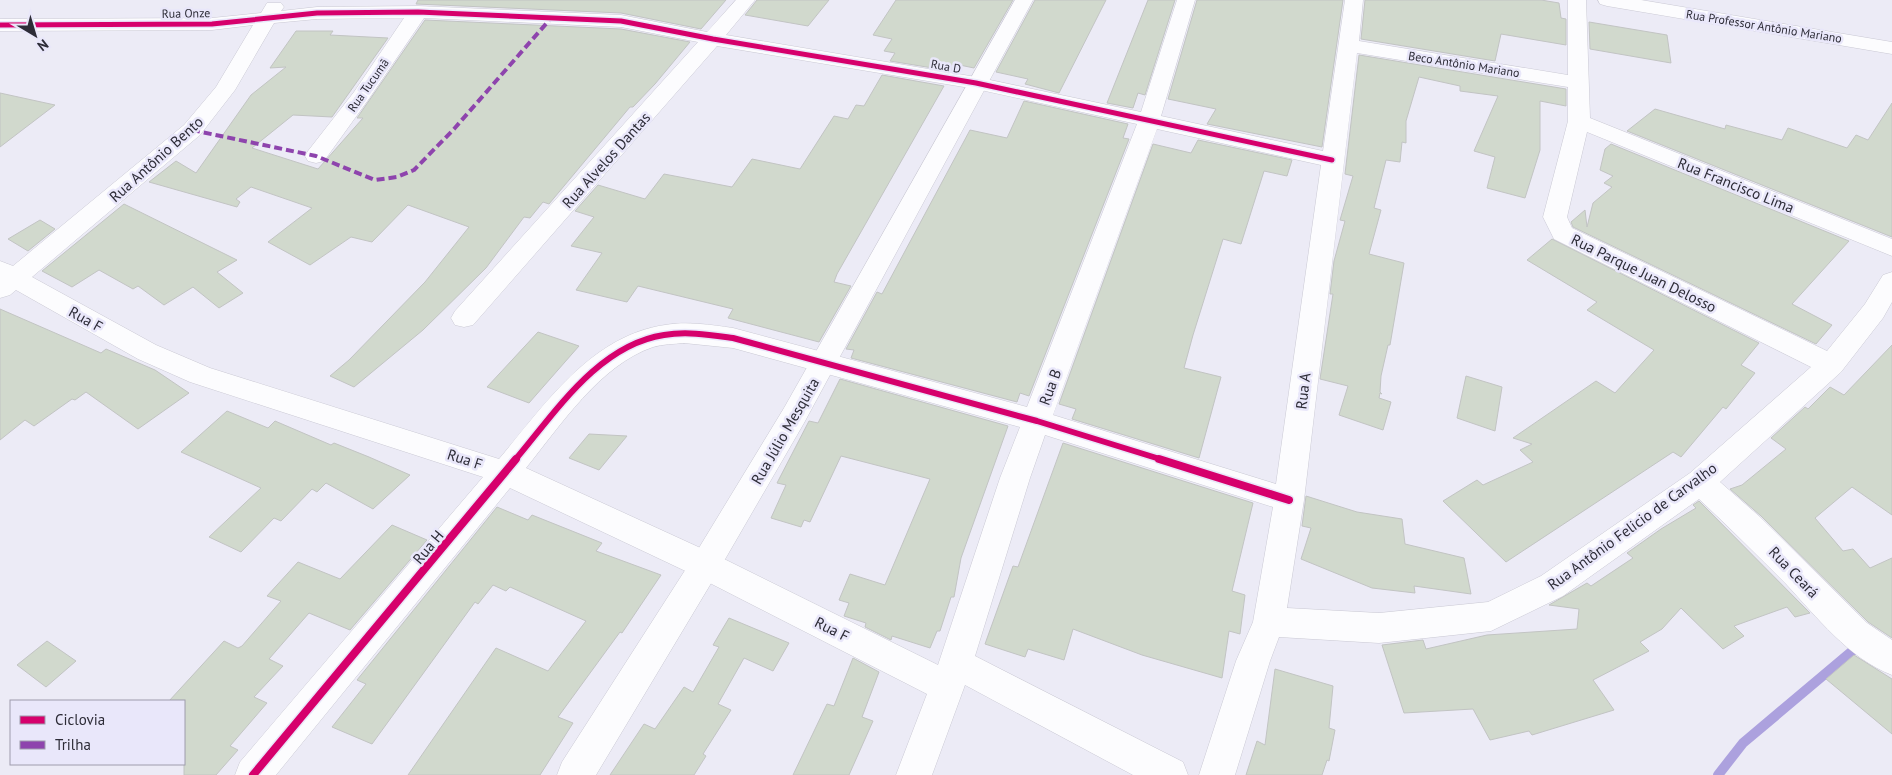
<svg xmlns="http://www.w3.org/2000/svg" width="1892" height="775" font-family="'PT Sans',sans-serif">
  <rect width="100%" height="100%" fill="#ecebf6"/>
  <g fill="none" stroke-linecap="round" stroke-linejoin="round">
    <!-- stream -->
    <path stroke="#aca1de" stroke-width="10" d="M1718 775 1743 743 1857 647H1862"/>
  </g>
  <!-- building -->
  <g fill="#d1d9cd" stroke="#c2c4c3">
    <path d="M418 0H726L701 29 621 13 416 4Z"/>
    <path d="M757 0H829L808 26 745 15Z"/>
    <path d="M896 0H1013L974 68 955 64 951 71 890 61 895 53 884 51 892 39 873 35Z"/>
    <path d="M1035 0H1106L1059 93 1025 84 1028 79 996 72Z"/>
    <path d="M1148 0H1175L1145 95 1138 93 1133 108 1107 103Z"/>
    <path d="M1197 0H1343L1322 147 1207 124 1216 109 1168 99Z"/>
    <path d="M1365 0H1541L1559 3 1561 18 1566 19V45L1501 34 1495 61 1361 39Z"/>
    <path d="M425 20 621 29 690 42 655 84 633 107H630L549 204 543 202 530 218 524 217 486 268 423 330 354 387 330 376 349 360 425 282 469 227 408 205 372 242 351 237 310 265 268 242 312 208 251 187 236 199 240 202 237 207 149 182 176 161 196 173 251 95 286 67 270 68 296 31H333L330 35 388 38 332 117 293 115 252 148 318 169 363 118H357Z"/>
    <path d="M1589 22 1667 35 1671 63 1590 49Z"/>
    <path d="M1359 55 1566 89V106L1540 101V150L1525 198 1487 188 1495 157 1474 151 1498 96 1460 91V86L1419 77 1406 121V143L1402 142 1400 162 1386 160 1374 208 1381 210 1369 254 1404 263 1390 345H1388L1381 376 1380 392 1382 394 1380 393 1379 398 1391 402 1383 430 1339 415 1348 386 1320 379 1333 294H1330L1334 261 1345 221 1340 220 1353 176 1345 174Z"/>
    <path d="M882 75 944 86 837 274 834 282 851 286 819 342 728 318 733 309 638 286 627 302 576 290 602 253 571 246 594 217 575 211 598 185 645 199 664 174 732 187 752 159 800 169 834 116 848 119 856 105 864 106Z"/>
    <path d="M0 93 55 105 0 147Z"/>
    <path d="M1024 101 1128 124 1123 138 1129 139 1029 396 1020 393 1017 402 851 358 854 350 846 349 877 292 882 294 970 130 1007 138Z"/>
    <path d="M1892 103V237L1627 131 1655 109 1725 129 1726 125 1782 140 1788 128 1847 148 1856 135 1868 140Z"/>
    <path d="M1198 140 1292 160 1287 176 1264 171 1241 244 1223 239 1193 335 1184 368 1221 377 1199 458 1072 419 1076 409 1059 404 1153 144 1191 153Z"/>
    <path d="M1611 144 1849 241 1792 304 1832 325 1816 344 1573 227 1571 222 1585 210 1587 227 1593 203 1612 187 1604 183 1613 176 1600 170 1605 149Z"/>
    <path d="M124 204 237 260 217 272 243 293 219 308 193 287 164 305 138 286 133 289 99 270 72 287 42 271Z"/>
    <path d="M40 220 55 229 28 251 8 239Z"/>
    <path d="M1552 239 1759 343 1741 365 1755 373 1726 409 1723 407 1681 457 1673 452 1506 562 1443 501 1477 480 1483 485 1533 462 1520 450 1532 444 1513 438 1596 381 1615 393 1654 350 1587 310 1597 302 1527 260Z"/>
    <path d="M0 309 101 353 106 349 155 370 189 393 138 429 86 392 75 400 72 399 34 426 25 420 0 440Z"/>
    <path d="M538 332 579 346 529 403 487 387Z"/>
    <path d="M1892 345V515L1852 487 1815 518 1843 551 1853 549 1870 568 1892 558V638L1868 622 1761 516 1730 489 1742 485 1786 449 1771 438 1805 407 1808 409 1830 387 1844 395Z"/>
    <path d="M1466 376 1502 387 1495 431 1457 418Z"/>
    <path d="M840 379 1008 426 961 558 954 597H951L940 631H937L930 648 892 636 891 640 865 627 866 623 844 616 849 603 839 600 850 574 885 585 930 479 841 456 810 522 804 520 801 527 771 518 786 485 777 483 809 421 818 423Z"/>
    <path d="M227 411 268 428 275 421 331 445 334 443 369 457 410 475 373 509 326 483 317 492 312 489 281 521 274 518 241 552 209 537 261 488 181 452Z"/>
    <path d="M589 434 627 436 599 470 569 458Z"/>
    <path d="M1063 443 1253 503 1232 591 1245 595 1240 634 1229 631 1222 678 1142 655 1073 629 1064 660 1028 649 1025 657 985 644 1013 566 1018 567Z"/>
    <path d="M1306 496 1357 512 1402 519 1405 544 1464 558 1471 594 1414 586 1415 593 1372 588 1301 559 1311 528 1302 526Z"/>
    <path d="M1699 501 1810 613 1795 617 1787 607 1734 626 1744 636 1723 649 1681 608 1662 629 1640 642 1649 651 1593 680 1614 710 1532 735 1529 731 1490 740 1473 709 1404 713 1382 645 1423 640 1426 649 1487 635 1577 629 1579 609 1549 605 1587 583 1591 586 1633 558 1627 553 1661 529 1696 508 1693 505Z"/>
    <path d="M497 507 528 520 532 515 602 543 596 551 661 575 622 633 620 632 558 717 573 723 540 775H408L496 648 548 671 586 621 510 587 506 591 493 585 478 604 475 602 372 744 332 727 366 684 357 680Z"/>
    <path d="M392 525 427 540 350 630 309 613 269 659 283 666 254 697 267 703 230 746 238 750 216 775H184V701H169L224 641 238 648 242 646 281 601 267 596 298 562 340 579Z"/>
    <path d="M729 618 789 643 773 671 744 658 718 704 731 710 703 754 706 756 694 775H610L644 724 655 729 684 687 693 692 719 647 713 645Z"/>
    <path d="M47 641 76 661 46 687 17 665Z"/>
    <path d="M1854 655 1892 679V734L1826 679Z"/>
    <path d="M853 658 879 672 862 717 873 721 849 775H793L827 704 834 706Z"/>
    <path d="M1275 669 1333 686 1329 728 1335 730 1329 761 1327 760 1322 775H1246L1257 741 1265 745Z"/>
  </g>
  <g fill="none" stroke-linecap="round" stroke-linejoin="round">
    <defs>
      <g id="street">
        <path d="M736 0H755L726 35 976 77 1141 112 1177 0H1195L1161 116 1323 151 1345 0H1363L1359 41 1568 75V0H1586L1590 118 1892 239V256L1587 132 1567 217 1572 228 1827 351 1865 304 1883 275 1892 272V302L1883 318 1841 372 1720 482 1760 517 1867 623 1892 640V675C1848 658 1817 617 1786 584 1757 555 1729 527 1699 499L1563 596 1491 631 1379 643 1279 637 1270 661 1235 775H1199L1236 661 1253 622 1273 507 1045 435 1030 478 975 656 1183 762 1188 775H1133L965 685 932 775H896L927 694 696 576 510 488 276 775H235L240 762 483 477 190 382 138 359 16 290 10 295 0 298V261L13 266 184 125 216 87 253 25 212 30 0 31V19L212 18 261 13 267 3H281L284 7 281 11 317 7 418 6 621 15 707 32ZM404 18 354 92 308 151 305 156 308 161 316 163 324 161 368 100 424 18 621 27 698 42 455 311 451 318 455 325 464 327 473 325 717 46 976 89 1137 124 1027 407 733 328C711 325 687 321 665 325 590 336 544 406 499 459L210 368 156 345 32 277 200 135 235 90 274 23 317 19ZM1357 53 1568 87V121L1543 217 1554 239 1811 367 1690 473 1541 576 1488 602 1379 613 1287 608 1304 500ZM1157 129 1321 165 1276 484 1053 415ZM684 343 733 348 1020 427 1000 478 938 665 718 556 526 468C560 426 600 365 653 347 663 344 674 344 684 343Z"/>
        <path d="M1598 0H1641L1892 42V54L1607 6 1600 4Z"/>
      </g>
      <path id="secondary" d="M1015 0H1033L804 423 713 580 596 775H557L562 762 691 561 784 408Z"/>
    </defs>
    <!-- street casing -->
    <use href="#street" stroke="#cac9d4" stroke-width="1"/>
    <!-- secondary casing -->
    <use href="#secondary" stroke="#cac9d4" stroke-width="1"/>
    <!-- street -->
    <use href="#street" fill="#fcfcfe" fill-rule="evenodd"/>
    <!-- secondary -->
    <use href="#secondary" fill="#fcfcfe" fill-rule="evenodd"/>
    <!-- quiet -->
    <path stroke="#8e44ad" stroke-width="4" stroke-dasharray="8 4" stroke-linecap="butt" d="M192 130 316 156 375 180 397 177 414 170 454 129 552 17"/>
    <defs>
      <path id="cycleway-far2" d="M0 25 212 24 317 13 418 12 621 21 713 39 976 83 1332 160"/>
      <path id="cycleway-far1" d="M515 460C555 413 598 345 664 335 687 331 711 335 733 338L1037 421 1163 460"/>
      <g id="cycleway">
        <path d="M1159 459 1289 500"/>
        <path d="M253 775 516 459"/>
      </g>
    </defs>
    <!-- cycleway-far2 casing -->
    <use href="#cycleway-far2" stroke="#e9e7fa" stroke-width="8"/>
    <!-- cycleway-far1 casing -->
    <use href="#cycleway-far1" stroke="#e9e7fa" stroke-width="9"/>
    <!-- cycleway casing -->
    <use href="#cycleway" stroke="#e9e7fa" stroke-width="11"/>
    <!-- cycleway-far2 -->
    <use href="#cycleway-far2" stroke="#d6006c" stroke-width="5"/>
    <!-- cycleway-far1 -->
    <use href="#cycleway-far1" stroke="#d6006c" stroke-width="6"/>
    <!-- cycleway -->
    <use href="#cycleway" stroke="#d6006c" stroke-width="8"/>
  </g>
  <g text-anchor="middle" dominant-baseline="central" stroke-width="5" stroke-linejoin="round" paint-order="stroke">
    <!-- far-street labels -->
    <g font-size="12" fill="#2d2c37" stroke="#e9e7fa">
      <text transform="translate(186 13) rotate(-1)">Rua Onze</text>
      <text transform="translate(1764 26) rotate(9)">Rua Professor Antônio Mariano</text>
      <text transform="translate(1464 64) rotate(9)">Beco Antônio Mariano</text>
      <text transform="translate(946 66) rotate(10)">Rua D</text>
      <text transform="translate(368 85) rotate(-55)">Rua Tucumã</text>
    </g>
    <!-- street labels -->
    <g font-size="15" fill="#2d2c37" stroke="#e9e7fa">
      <text transform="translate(156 159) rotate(-42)">Rua Antônio Bento</text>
      <text transform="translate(606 160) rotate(-48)">Rua Alvelos Dantas</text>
      <text transform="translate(1736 185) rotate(22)">Rua Francisco Lima</text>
      <text transform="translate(1644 273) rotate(26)">Rua Parque Juan Delosso</text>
      <text transform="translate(86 319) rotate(29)">Rua F</text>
      <text transform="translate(1050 387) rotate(-70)">Rua B</text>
      <text transform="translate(1303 391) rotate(-83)">Rua A</text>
      <text transform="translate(785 431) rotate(-60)">Rua Júlio Mesquita</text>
      <text transform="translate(465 459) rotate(18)">Rua F</text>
      <text transform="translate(1632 526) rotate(-36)">Rua Antônio Felicio de Carvalho</text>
      <text transform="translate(428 547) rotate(-50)">Rua H</text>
      <text transform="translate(1794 572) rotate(46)">Rua Ceará</text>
      <text transform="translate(832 629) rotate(27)">Rua F</text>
    </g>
  </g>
  <!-- legend -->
  <rect x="10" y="700" width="175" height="65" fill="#e9e7fa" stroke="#9e9cac"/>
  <rect x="20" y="716" width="25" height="8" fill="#d6006c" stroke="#9e9cac"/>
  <text x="55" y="725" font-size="15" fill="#2d2c37">Ciclovia</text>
  <rect x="20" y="741" width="25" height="8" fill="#8e44ad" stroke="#9e9cac"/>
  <text x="55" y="750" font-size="15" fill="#2d2c37">Trilha</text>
  <!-- north arrow -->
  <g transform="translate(35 35) rotate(142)" stroke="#e9e7fa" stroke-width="4" paint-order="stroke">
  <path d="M0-4L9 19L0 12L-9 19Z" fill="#2d2c37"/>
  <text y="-8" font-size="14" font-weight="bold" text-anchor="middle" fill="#2d2c37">N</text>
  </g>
</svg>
